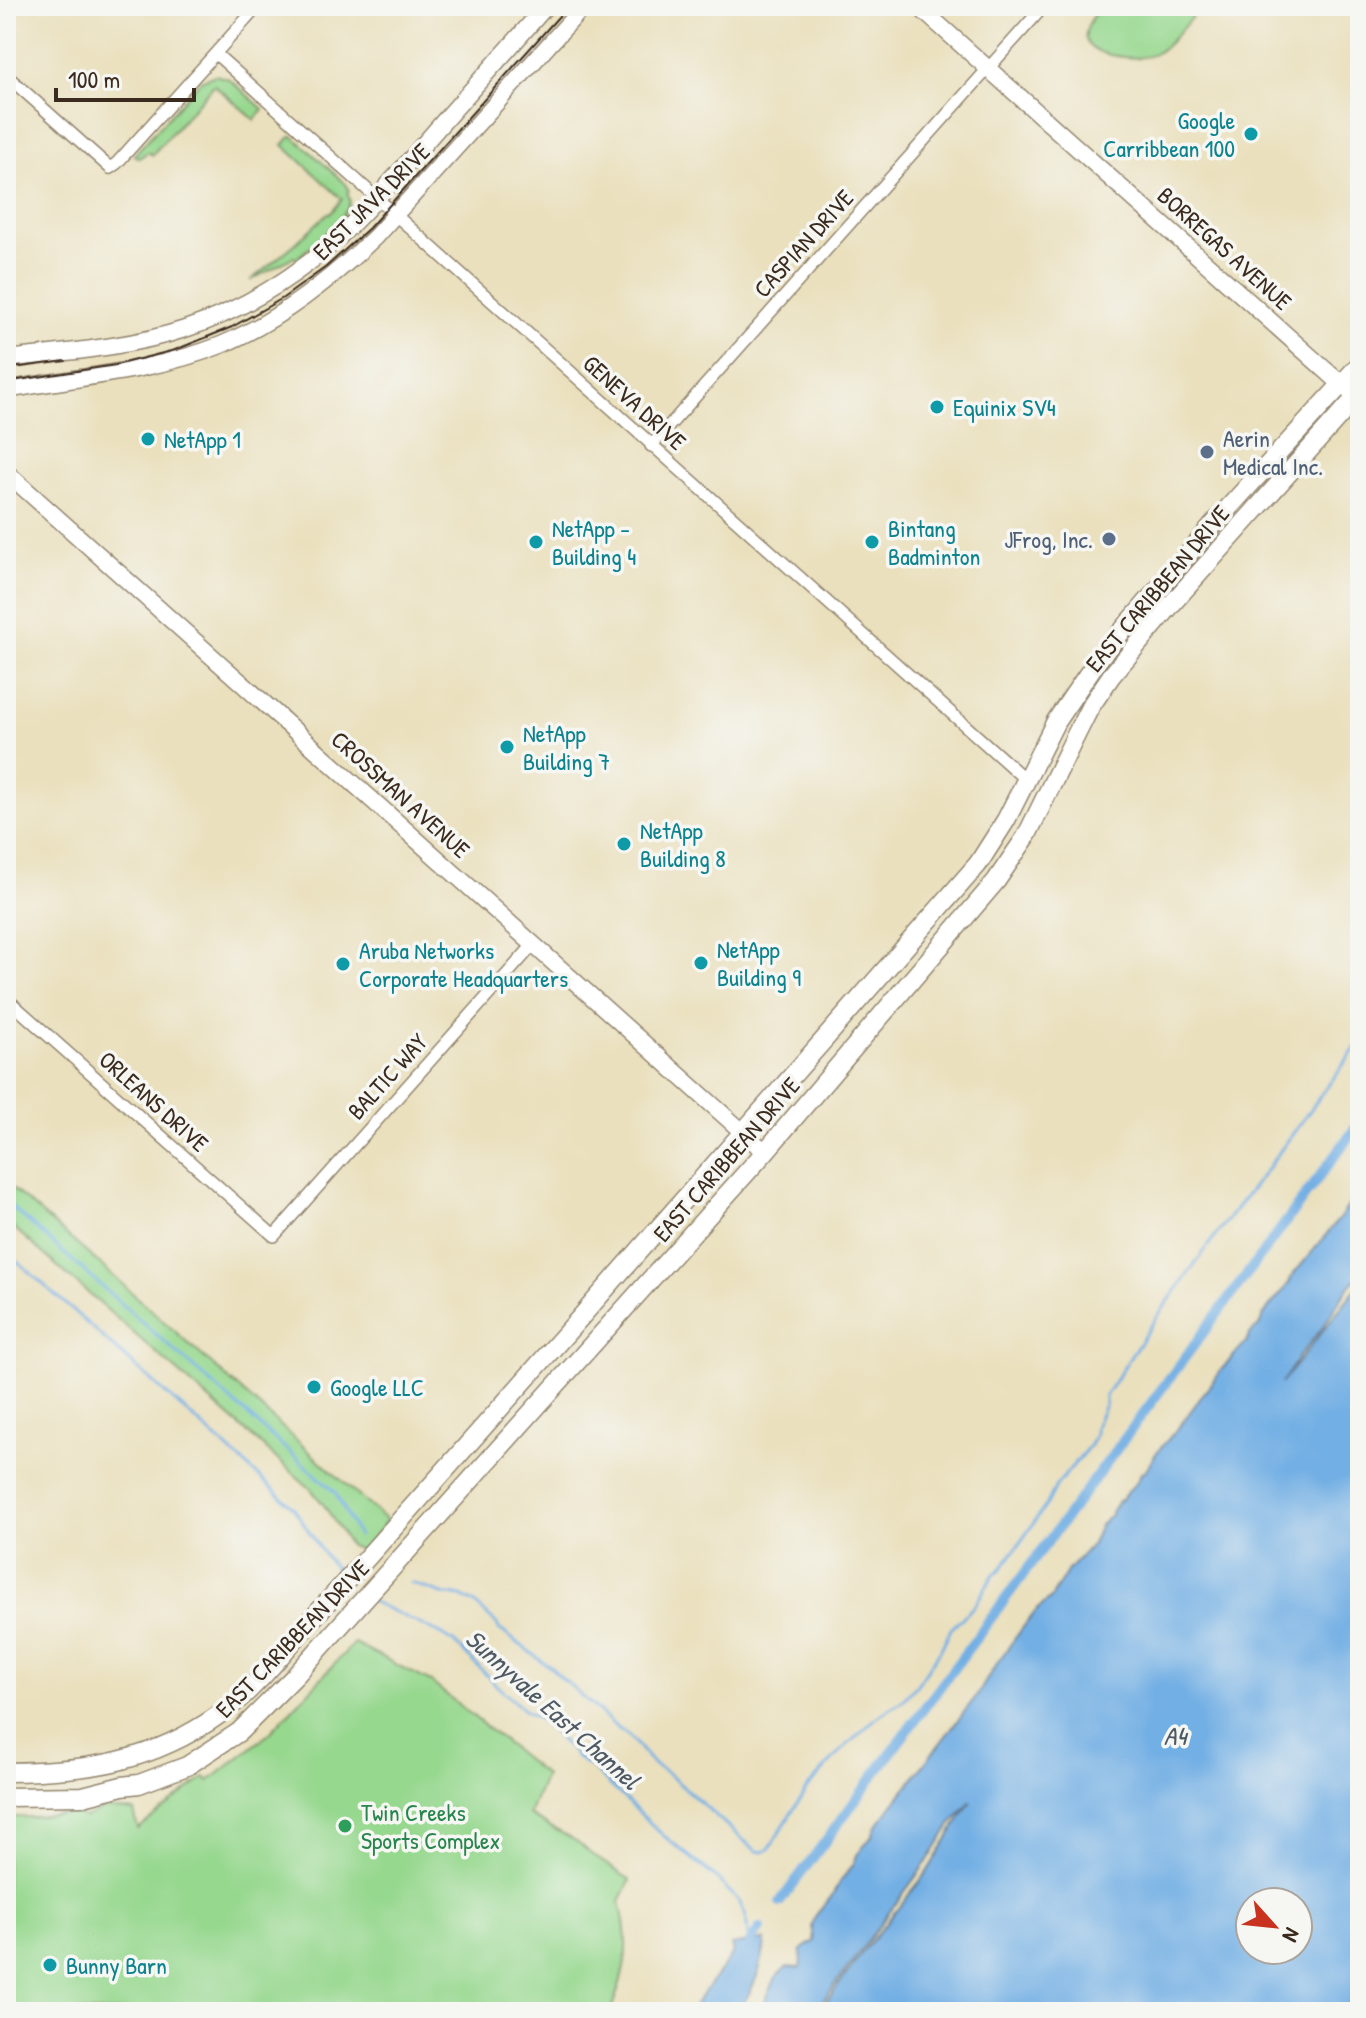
<svg xmlns="http://www.w3.org/2000/svg" width="1366" height="2018" font-family="'Patrick Hand',sans-serif">
  <rect width="100%" height="100%" fill="#f6f6f2"/>
  <filter id="ink" filterUnits="userSpaceOnUse"><feTurbulence type="fractalNoise" baseFrequency=".0125" numOctaves="2"/><feDisplacementMap in="SourceGraphic" scale="16" xChannelSelector="R" yChannelSelector="G"/><feConvolveMatrix kernelMatrix="1 2 1 2 8 2 1 2 1" color-interpolation-filters="sRGB"/></filter>
  <filter id="wash" filterUnits="userSpaceOnUse"><feTurbulence type="fractalNoise" baseFrequency=".006" numOctaves="4" result="noise"/><feDisplacementMap in="SourceGraphic" scale="32" xChannelSelector="R" yChannelSelector="G"/><feGaussianBlur stdDeviation="1.8" result="paint"/><feColorMatrix in="noise" values="0 0 0 0 0 0 0 0 0 0 0 0 0 0 0 0 0 1.4 0 .05"/><feComposite in="paint" operator="in"/></filter>
  <g filter="url(#wash)">
    <rect width="100%" height="100%" fill="#eae0bd"/>
    <!-- green -->
    <g fill="#97d88f" stroke="#698156" stroke-width="2">
      <path d="M1100 6H1199C1196 14 1166 48 1158 52 1147 59 1128 58 1116 56 1077 50 1080 33 1100 6Z"/>
      <path d="M215 75 229 79 263 109 255 120 214 85 152 155 148 152 139 158 134 155 200 81Z"/>
      <path d="M293 136 346 184 349 192 347 193C349 199 351 199 349 205 344 220 309 248 296 259L293 257 250 281 296 243 328 213H331L342 199 283 145 289 138Z"/>
      <path d="M6 1183 102 1266 387 1521 362 1551 350 1546 324 1505 310 1488 6 1221Z"/>
      <path d="M354 1643 431 1682 545 1775 529 1815 578 1842 591 1854 629 1879 630 1881 620 1901C631 1947 627 1969 610 2012H6V1817H32L72 1813 85 1818 104 1808 134 1811 138 1829 205 1777 209 1781 270 1733Z"/>
    </g>
    <!-- water -->
    <g fill="#72afe4" stroke="#566c81" stroke-width="2" fill-rule="evenodd">
      <path d="M1360 1189V1274L1343 1295 1323 1327 1300 1355 1281 1384 1360 1283V2012H819L864 1950 925 1875 971 1801 952 1824 926 1863 815 2012H760L776 1977 787 1967 800 1968 802 1950 814 1941 812 1926 816 1915 832 1896 841 1880 854 1864 857 1855 872 1836 875 1828 978 1694 997 1663 1024 1626 1036 1611 1051 1598 1068 1570 1092 1544 1100 1525 1111 1515V1512L1118 1501 1122 1500C1125 1490 1138 1486 1141 1473L1145 1471 1157 1452 1178 1428 1222 1369 1246 1342 1250 1334 1261 1324 1264 1314 1290 1282 1292 1276 1340 1218ZM1250 1902H1298V1950H1250Z"/>
      <path d="M765 1940C763 1967 753 1989 738 2012H689L730 1958 734 1950 731 1945Z"/>
    </g>
    <g fill="none" stroke-linecap="round" stroke-linejoin="round">
      <!-- stream -->
      <g stroke="#72afe4" stroke-width="3">
        <path d="M6 1202 335 1492 358 1536"/>
        <path d="M6 1251 293 1507 325 1556 341 1575"/>
        <path d="M411 1583 445 1595 461 1596 474 1603 497 1624 499 1629 550 1667 616 1727 629 1736 654 1765 665 1771 749 1845 757 1851 764 1852 769 1849 807 1788 841 1751 876 1718 902 1701 916 1686 940 1651 951 1629 975 1605 994 1574 1001 1569 1017 1547 1047 1504 1056 1486 1090 1445 1095 1435V1427L1105 1405V1396L1152 1324 1218 1232 1261 1177 1360 1042"/>
        <path d="M371 1601 441 1634 455 1643 496 1685 526 1712 542 1721 577 1757 592 1768 664 1836 714 1876 739 1901 746 1916 749 1945"/>
      </g>
      <!-- canal -->
      <g stroke="#72afe4" stroke-width="10">
        <path d="M780 1902 1360 1122"/>
        <path d="M750 1942 760 1928"/>
      </g>
    </g>
  </g>
  <g filter="url(#ink)">
    <g fill="none" stroke-linecap="round" stroke-linejoin="round">
      <defs>
        <g id="street">
          <path d="M216 54 1027 781"/>
          <path d="M6 75 110 168 117 163 258 6"/>
          <path d="M651 446 1044 6"/>
          <path d="M6 998 274 1236 533 945"/>
        </g>
        <g id="secondary">
          <path d="M918 6 1349 391"/>
          <path d="M6 359C66 352 127 348 185 329 249 308 311 268 357 219 383 193 406 164 430 137 468 93 508 50 546 6"/>
          <path d="M6 390C77 377 153 372 221 345 279 321 330 280 375 237L584 6"/>
          <path d="M6 472 765 1152"/>
        </g>
        <g id="primary">
          <path d="M6 1772C88 1771 151 1763 220 1714 250 1694 282 1654 306 1626 350 1576 395 1527 439 1477 620 1274 798 1069 978 864L1006 820 1056 721 1099 658 1221 516 1360 364"/>
          <path d="M6 1797 83 1796 122 1786 139 1784 187 1766 239 1732 295 1676 765 1152 996 881 1026 837 1075 737 1090 707 1111 676 1176 599 1360 393"/>
        </g>
      </defs>
      <!-- street casing -->
      <use href="#street" stroke="#92856e" stroke-width="14"/>
      <!-- secondary casing -->
      <use href="#secondary" stroke="#92856e" stroke-width="19"/>
      <!-- primary casing -->
      <use href="#primary" stroke="#92856e" stroke-width="21"/>
      <!-- street -->
      <use href="#street" stroke="#fff" stroke-width="11"/>
      <!-- secondary -->
      <use href="#secondary" stroke="#fff" stroke-width="16"/>
      <!-- primary -->
      <use href="#primary" stroke="#fff" stroke-width="18"/>
      <!-- tram -->
      <g stroke="#3b2a1e" stroke-width="2">
        <path d="M6 369 66 361"/>
        <path d="M6 382 116 365 175 350 232 327 283 298 326 267 369 228 568 6"/>
      </g>
    </g>
  </g>
  <!-- markers -->
  <g fill="#0f9aa8" stroke="#f6f6f2" stroke-width="3">
    <circle cx="1251" cy="134" r="8"/>
    <circle cx="937" cy="407" r="8"/>
    <circle cx="148" cy="439" r="8"/>
    <circle cx="536" cy="542" r="8"/>
    <circle cx="872" cy="542" r="8"/>
    <circle cx="507" cy="747" r="8"/>
    <circle cx="624" cy="844" r="8"/>
    <circle cx="701" cy="963" r="8"/>
    <circle cx="343" cy="964" r="8"/>
    <circle cx="314" cy="1387" r="8"/>
    <circle cx="50" cy="1965" r="8"/>
  </g>
  <g fill="#5c6f8a" stroke="#f6f6f2" stroke-width="3">
    <circle cx="1207" cy="452" r="8"/>
    <circle cx="1109" cy="539" r="8"/>
  </g>
  <circle fill="#2e9e5b" stroke="#f6f6f2" stroke-width="3" cx="345" cy="1826" r="8"/>
  <g text-anchor="middle" dominant-baseline="central" stroke-width="7" stroke-linejoin="round" paint-order="stroke">
    <!-- culture labels -->
    <g font-size="24" fill="#0d838f" stroke="#f6f6f2" text-anchor="start">
      <text x="1235" y="120" text-anchor="end">Google<tspan x="1235" dy="28">Carribbean 100</tspan></text>
      <text x="953" y="407">Equinix SV4</text>
      <text x="164" y="439">NetApp 1</text>
      <text x="552" y="528">NetApp -<tspan x="552" dy="28">Building 4</tspan></text>
      <text x="888" y="528">Bintang<tspan x="888" dy="28">Badminton</tspan></text>
      <text x="523" y="733">NetApp<tspan x="523" dy="28">Building 7</tspan></text>
      <text x="640" y="830">NetApp<tspan x="640" dy="28">Building 8</tspan></text>
      <text x="717" y="949">NetApp<tspan x="717" dy="28">Building 9</tspan></text>
      <text x="359" y="950">Aruba Networks<tspan x="359" dy="28">Corporate Headquarters</tspan></text>
      <text x="330" y="1387">Google LLC</text>
      <text x="66" y="1965">Bunny Barn</text>
    </g>
    <!-- street labels -->
    <g font-size="24" fill="#3b2a1e" stroke="#f6f6f2">
      <text transform="translate(371 201) rotate(-45)">EAST JAVA DRIVE</text>
      <text transform="translate(803 243) rotate(-48)">CASPIAN DRIVE</text>
      <text transform="translate(1225 248) rotate(42)">BORREGAS AVENUE</text>
      <text transform="translate(635 402) rotate(42)">GENEVA DRIVE</text>
      <text transform="translate(1157 588) rotate(-50)">EAST CARIBBEAN DRIVE</text>
      <text transform="translate(401 794) rotate(42)">CROSSMAN AVENUE</text>
      <text transform="translate(387 1076) rotate(-48)">BALTIC WAY</text>
      <text transform="translate(154 1101) rotate(42)">ORLEANS DRIVE</text>
      <text transform="translate(726 1159) rotate(-49)">EAST CARIBBEAN DRIVE</text>
      <text transform="translate(292 1638) rotate(-46)">EAST CARIBBEAN DRIVE</text>
    </g>
    <!-- service labels -->
    <g font-size="24" fill="#4e5e75" stroke="#f6f6f2" text-anchor="start">
      <text x="1223" y="438">Aerin<tspan x="1223" dy="28">Medical Inc.</tspan></text>
      <text x="1093" y="539" text-anchor="end">JFrog, Inc.</text>
    </g>
    <!-- leisure labels -->
    <g font-size="24" fill="#27864d" stroke="#f6f6f2" text-anchor="start">
      <text x="361" y="1812">Twin Creeks<tspan x="361" dy="28">Sports Complex</tspan></text>
    </g>
    <!-- water labels -->
    <g font-size="26" font-style="italic" fill="#4e5963" stroke="#f6f6f2">
      <text transform="translate(553 1709) rotate(42)">Sunnyvale East Channel</text>
      <text x="1175" y="1735">A4</text>
    </g>
  </g>
  <!-- margin -->
  <rect width="1366" height="2018" fill="none" stroke="#f6f6f2" stroke-width="32"/>
  <!-- north arrow -->
  <g transform="translate(1274 1926) rotate(117)"><circle r="38" fill="#f6f6f2" stroke="#aba49d" stroke-width="2"/>
  <path d="M0-6L14 30L0 20L-14 30Z" fill="#c8321e"/>
  <text y="-12" font-size="22" font-weight="bold" text-anchor="middle" fill="#3b2a1e">N</text>
  </g>
  <!-- scale -->
  <path d="M56 88v12h138v-12" fill="none" stroke="#3b2a1e" stroke-width="4"/>
  <text x="68" y="88" font-size="24" fill="#3b2a1e" stroke="#f6f6f2" stroke-width="6" paint-order="stroke">100 m</text>
</svg>
